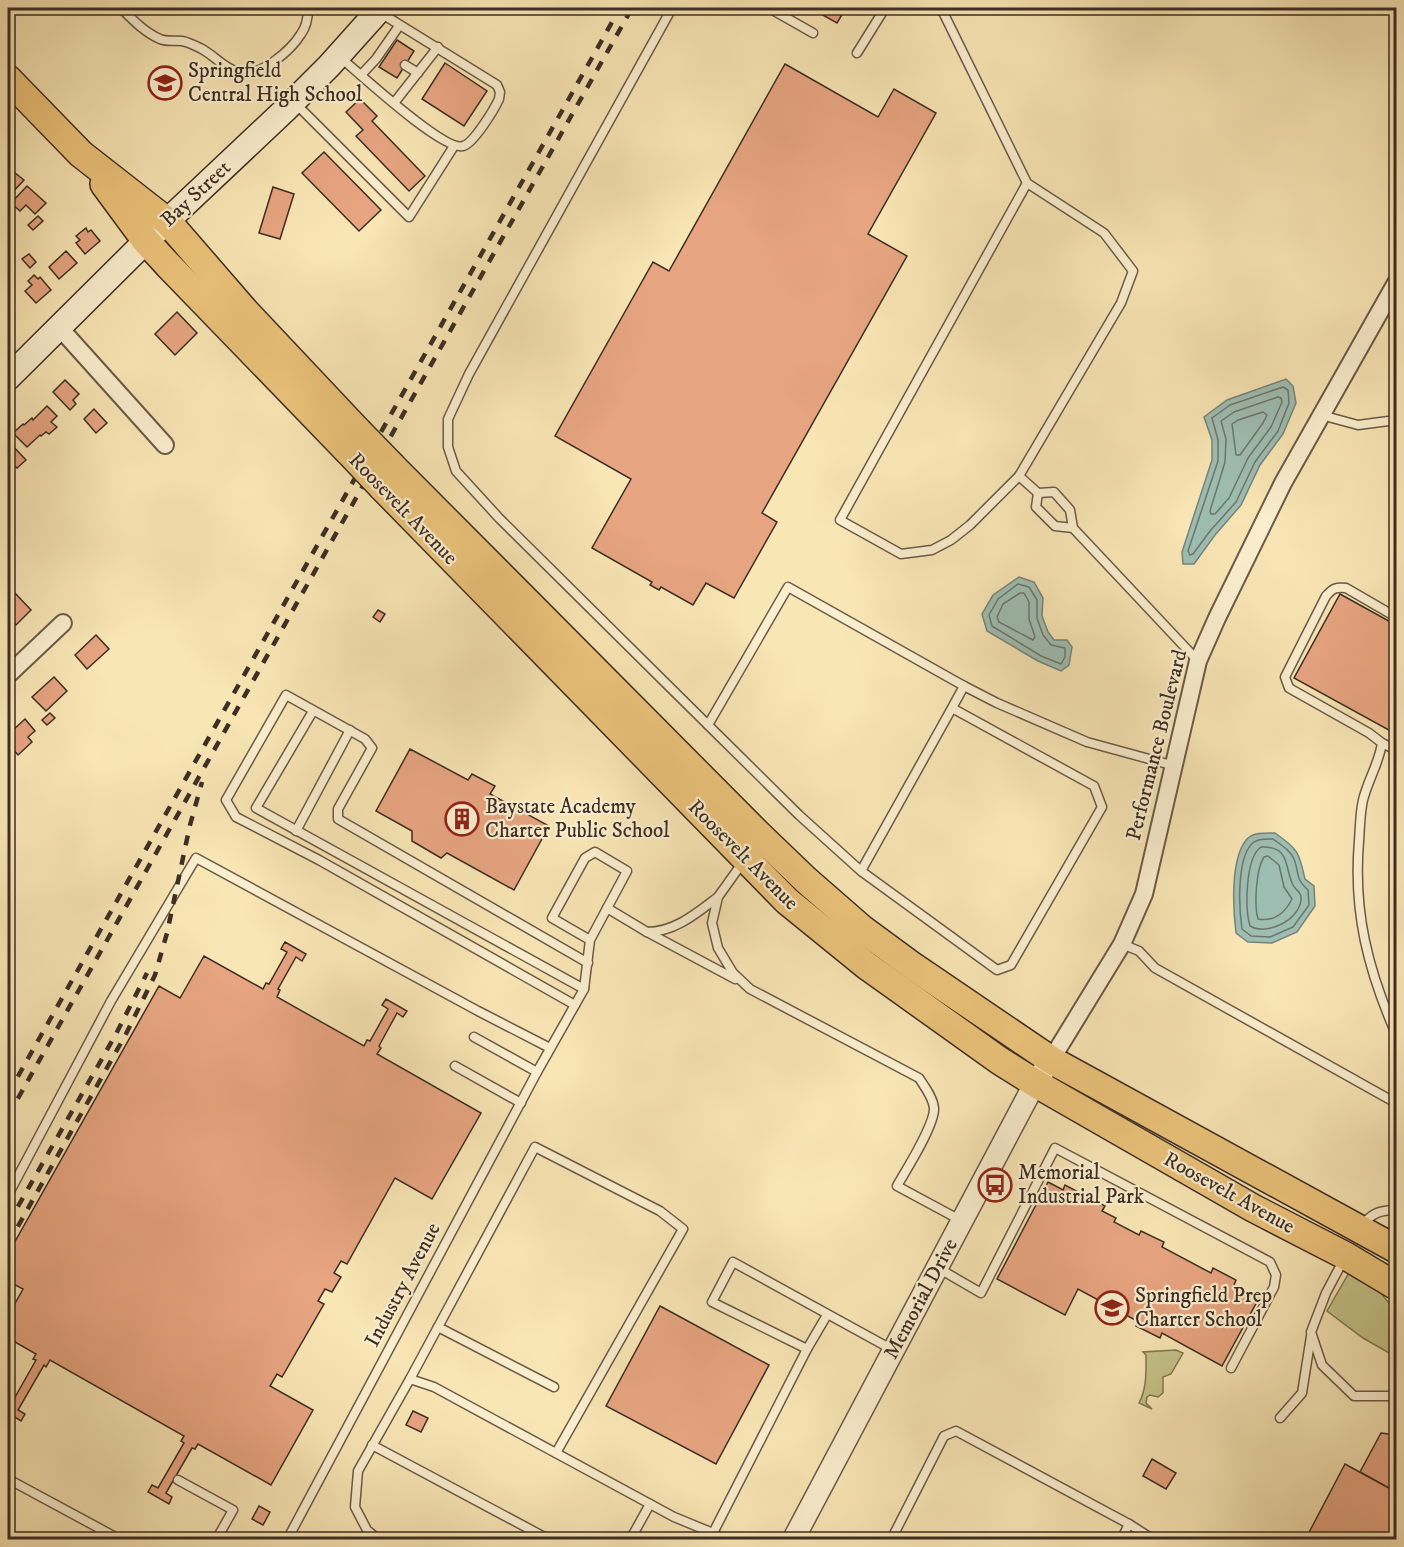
<svg xmlns="http://www.w3.org/2000/svg" width="1404" height="1547" font-family="'IM FELL DW Pica',serif">
  <rect width="100%" height="100%" fill="#f9e6b5"/>
  <filter id="stains"><feTurbulence type="fractalNoise" baseFrequency=".00333" numOctaves="4"/><feColorMatrix values="0 0 0 0 .2 0 0 0 0 .09 0 0 0 0 .02 0 0 0 .5 -.17"/></filter>
  <radialGradient id="worn" r=".72"><stop offset=".6" stop-color="#630" stop-opacity="0"/><stop offset="1" stop-color="#630" stop-opacity=".3"/></radialGradient>
  <!-- green -->
  <g fill="#c5c388" stroke="#807856" stroke-width="1.5">
    <path d="M1350 1271 1371 1281 1388 1302 1396 1306V1357L1363 1338 1327 1311Z"/>
    <path d="M1176 1350 1183 1353 1171 1374 1163 1377V1393L1158 1397 1150 1395 1147 1397 1146 1403 1152 1409 1139 1403C1147 1388 1146 1371 1146 1355L1143 1352Z"/>
  </g>
  <!-- water -->
  <g fill="#9ebeb3" stroke="#77847a" stroke-width="1.5">
    <path d="M1286 379 1293 386 1296 403 1283 434 1260 465 1241 505 1215 535 1194 564H1183L1182 552 1212 460V440L1204 417 1227 400Z"/>
    <path d="M1019 577 1034 582 1043 598 1042 616 1048 632 1054 640H1067L1072 647 1069 665 1061 671 1038 661 987 631 982 614 993 595Z"/>
    <path d="M1275 833C1298 849 1299 852 1305 879L1314 886 1315 906 1297 932 1272 943 1248 942 1236 933C1233 909 1230 858 1247 839 1254 832 1266 833 1275 833Z"/>
  </g>
  <g fill="none" stroke-linecap="round" stroke-linejoin="round">
    <!-- shore -->
    <g stroke="#6d766c" stroke-width="1.5">
      <path d="M1283 387 1288 390 1289 403 1278 431 1255 462 1236 502 1210 531 1193 554 1190 555 1188 551 1218 461V440L1212 418 1230 405Z"/>
      <path d="M1278 397 1281 398 1282 402 1271 427 1248 458 1229 498 1215 514H1211L1210 511 1225 462 1226 439 1221 421 1234 412Z"/>
      <path d="M1263 412 1267 415 1263 423 1240 455H1236L1232 424 1238 420Z"/>
      <path d="M1018 584 1029 587 1037 600V618L1043 635 1051 645 1065 648V657L1061 664 1041 656 992 626 989 615 998 599Z"/>
      <path d="M1020 593H1024L1029 602V619L1035 637 1033 640 999 622 997 617 1003 604Z"/>
      <path d="M1273 839C1281 845 1290 850 1294 859 1300 874 1294 877 1308 890L1309 905 1293 927 1270 937 1251 936 1242 929C1239 909 1236 855 1254 842 1260 838 1267 839 1273 839Z"/>
      <path d="M1261 847C1291 846 1284 867 1293 885 1296 891 1302 892 1301 900 1299 920 1267 936 1250 926 1245 909 1245 858 1261 847Z"/>
      <path d="M1268 856 1279 865 1284 887 1292 899C1285 913 1275 922 1258 919 1254 905 1256 869 1264 857Z"/>
    </g>
  </g>
  <!-- building -->
  <g fill="#e7a581" stroke="#3c2d25" stroke-width="1.5">
    <path d="M810 8H846L837 23Z"/>
    <path d="M397 40 414 51 397 78 379 67Z"/>
    <path d="M445 63 487 91 464 126 422 99Z"/>
    <path d="M785 64 878 117 894 89 936 113 868 234 907 256 762 513 777 522 734 598 706 583 693 605 661 587 659 590 650 585 652 582 592 548 631 479 555 436 653 262 669 271Z"/>
    <path d="M360 99 377 116 372 121 425 176 409 191 356 136 363 130 346 112Z"/>
    <path d="M324 152 381 210 359 231 302 173Z"/>
    <path d="M8 169 13 175 15 173 24 180 9 196Z"/>
    <path d="M27 186 46 203 35 214 26 205 20 211 11 203Z"/>
    <path d="M273 187 294 194 280 239 259 233Z"/>
    <path d="M38 216 43 221 33 230 28 225Z"/>
    <path d="M86 228 88 232 91 230 100 241 85 254 76 243 80 240 76 236Z"/>
    <path d="M66 251 77 263 59 279 49 267Z"/>
    <path d="M29 254 36 262 30 268 22 259Z"/>
    <path d="M34 275 38 279 40 277 51 290 36 303 25 291 32 285 28 281Z"/>
    <path d="M177 312 197 333 175 355 155 334Z"/>
    <path d="M65 380 79 394 73 400 76 404 70 410 53 392Z"/>
    <path d="M47 406 57 416 51 422 57 427 49 434 46 432 41 436 40 435 27 447 13 433 23 424 24 425 32 418 33 420Z"/>
    <path d="M94 409 107 423 96 433 84 419Z"/>
    <path d="M9 442 26 460 17 468 11 463 8 466Z"/>
    <path d="M14 592 31 610 16 625 8 616 11 614 8 610V598Z"/>
    <path d="M1340 594 1396 625V734L1294 678Z"/>
    <path d="M378 610 385 614 380 622 373 617Z"/>
    <path d="M96 635 109 649 87 669 75 655Z"/>
    <path d="M54 677 67 691 46 711 32 697Z"/>
    <path d="M50 713 55 718 47 725 42 720Z"/>
    <path d="M25 719 35 731 28 737 32 742 18 755 12 748 8 752V724L13 730Z"/>
    <path d="M410 749 468 780 472 774 495 786 490 794 549 826 514 890 447 853 441 858 412 841V831L376 811Z"/>
    <path d="M285 942 306 954 302 961 296 957 278 989 280 990 277 997 364 1046 367 1040 370 1041 388 1009 382 1005 386 999 407 1011 403 1017 397 1013 379 1046 381 1048 377 1054 481 1113 432 1199 395 1178 347 1264 341 1261 334 1273 341 1277 332 1292 325 1289 318 1301 324 1304 282 1377 277 1374 270 1386 313 1410 271 1485 198 1444 195 1449 192 1448 166 1493 172 1497 169 1504 148 1492 152 1485 158 1488 184 1443 181 1441 184 1436 50 1360 46 1367 44 1365 18 1410 25 1414 21 1421 8 1413V1404L10 1406 36 1360 33 1359 36 1354 8 1338V1316L23 1289 8 1281V1254L159 986 180 998 204 956 263 989 266 983 269 984 287 952 281 949Z"/>
    <path d="M1048 1182 1063 1190 1065 1185 1105 1206 1102 1211 1116 1218 1114 1222 1139 1235 1141 1231 1164 1242 1162 1247 1211 1273 1213 1268 1236 1280 1234 1285 1259 1298 1222 1366 1162 1333 1160 1338 1136 1326 1139 1322 1078 1289 1065 1315 997 1279Z"/>
    <path d="M660 1306 769 1365 716 1464 606 1406Z"/>
    <path d="M413 1411 428 1418 421 1432 406 1425Z"/>
    <path d="M1381 1433 1396 1435V1492L1360 1472Z"/>
    <path d="M1152 1459 1176 1473 1166 1489 1143 1476Z"/>
    <path d="M1345 1464 1396 1492V1540H1305Z"/>
    <path d="M259 1506 270 1512 263 1525 252 1519Z"/>
  </g>
  <g fill="none" stroke-linecap="round" stroke-linejoin="round">
    <defs>
      <g id="service">
        <path d="M121 8C132 19 144 32 160 39 166 42 175 40 182 41 188 42 194 45 200 48 213 54 223 68 238 72 259 79 291 50 301 34 307 26 308 17 308 8"/>
        <path d="M672 8 469 374 448 419V447L456 471 499 518 708 725"/>
        <path d="M769 8 813 33"/>
        <path d="M941 8 1027 183 1104 233 1133 271 1121 303 1019 476 1038 493 1054 492 1070 510 1073 528 1198 661"/>
        <path d="M857 53 885 8"/>
        <path d="M341 58C359 73 444 152 463 146 473 144 494 110 499 99L500 92 497 85 379 12"/>
        <path d="M405 65 418 73"/>
        <path d="M361 75 376 59 399 26"/>
        <path d="M294 102 409 217 454 146"/>
        <path d="M394 103 438 47"/>
        <path d="M1321 415 1358 425 1396 420"/>
        <path d="M1019 476 970 525 951 540 932 550 901 554 840 520 1027 183"/>
        <path d="M1038 493 1036 507 1055 526 1073 528"/>
        <path d="M1396 617 1346 588C1336 587 1333 588 1326 596L1285 677 1289 688 1369 733 1382 743C1379 763 1368 780 1363 800 1360 813 1360 828 1359 841 1353 912 1368 970 1396 1034"/>
        <path d="M964 686 997 703 1087 742 1175 766"/>
        <path d="M1382 743 1396 750"/>
        <path d="M296 831 350 730"/>
        <path d="M861 871 952 708 964 686 788 587 708 725 799 815 861 871 997 970 1011 965 1102 807 1094 786 952 708"/>
        <path d="M718 897 743 862"/>
        <path d="M607 908 647 932 735 979"/>
        <path d="M647 932C675 932 697 913 718 897L712 923 718 948 733 973 750 989 919 1078C924 1086 933 1097 934 1108 935 1125 906 1170 897 1186L962 1221"/>
        <path d="M1122 944 1139 951 1155 968 1396 1103"/>
        <path d="M584 989 590 940 627 871 595 852 585 858 552 918 590 940"/>
        <path d="M575 1005 319 860 236 817 226 800 286 695 365 739 372 748 338 809V819L588 963"/>
        <path d="M474 1037 537 1072"/>
        <path d="M455 1066 521 1103"/>
        <path d="M8 1195 111 1001 196 858 478 1011 550 1048"/>
        <path d="M1362 1227C1370 1213 1381 1210 1396 1210"/>
        <path d="M1344 1259 1326 1293 1311 1332 1322 1365 1354 1396H1396"/>
        <path d="M938 1268 981 1293 1055 1148 1270 1262 1276 1275 1274 1287 1231 1368"/>
        <path d="M438 1327 554 1387"/>
        <path d="M807 1349 712 1302 733 1262 893 1350"/>
        <path d="M410 1379 535 1147 660 1211 683 1229 556 1453"/>
        <path d="M1280 1418 1302 1393 1311 1336"/>
        <path d="M372 1445 550 1540"/>
        <path d="M8 1479 121 1540"/>
        <path d="M178 1480 233 1510 216 1540"/>
        <path d="M1129 1524 1154 1540"/>
        <path d="M713 1533 807 1349 827 1315"/>
        <path d="M287 1540 537 1072 584 989 256 808 313 711"/>
        <path d="M379 1540 367 1530 355 1507 358 1471 410 1379 434 1387 674 1517 713 1533 724 1540"/>
        <path d="M630 1540 650 1504"/>
        <path d="M891 1540 944 1436 956 1431 1129 1524 1121 1540"/>
      </g>
      <g id="minor">
        <path d="M59 327 165 445"/>
        <path d="M8 675 63 623"/>
        <path d="M1051 1060 1122 944 1144 894 1198 661 1217 618 1283 483 1396 283"/>
      </g>
      <path id="tertiary" d="M793 1540 1035 1083 1051 1060"/>
      <path id="secondary" d="M8 378 146 241 285 110 329 66 381 8"/>
      <g id="primary">
        <path d="M8 79 81 154 168 222 245 311 358 431"/>
        <path d="M104 184 146 241 168 265 346 449"/>
        <path d="M393 467 757 833 806 880 861 928 914 967 1051 1060 1396 1249"/>
        <path d="M382 487 787 901 867 966 1000 1061 1035 1083 1253 1208 1346 1256 1396 1286"/>
      </g>
    </defs>
    <!-- service casing -->
    <use href="#service" stroke="#6b5b49" stroke-width="11"/>
    <!-- minor casing -->
    <use href="#minor" stroke="#6b5b49" stroke-width="20"/>
    <!-- tertiary casing -->
    <use href="#tertiary" stroke="#6b5b49" stroke-width="24"/>
    <!-- secondary casing -->
    <use href="#secondary" stroke="#3c2d25" stroke-width="27"/>
    <!-- primary casing -->
    <use href="#primary" stroke="#3c2d25" stroke-width="30"/>
    <!-- service -->
    <use href="#service" stroke="#fbefcf" stroke-width="8"/>
    <!-- minor -->
    <use href="#minor" stroke="#fbefcf" stroke-width="16"/>
    <!-- tertiary -->
    <use href="#tertiary" stroke="#fbefcf" stroke-width="21"/>
    <!-- secondary -->
    <use href="#secondary" stroke="#fbefcf" stroke-width="24"/>
    <!-- primary -->
    <use href="#primary" stroke="#ecc37a" stroke-width="27"/>
    <!-- rail -->
    <g stroke="#3c2d25" stroke-width="4.5" stroke-dasharray="10 10" stroke-linecap="butt">
      <path d="M8 1094 620 8"/>
      <path d="M8 1116 632 8"/>
      <path d="M8 1224 116 1034 147 973"/>
      <path d="M8 1244 126 1034 155 975 167 933 190 825 202 782"/>
    </g>
    <defs>
      <g id="primary-bridge">
        <path d="M358 431 393 467"/>
        <path d="M346 449 382 487"/>
      </g>
    </defs>
    <!-- primary-bridge casing -->
    <use href="#primary-bridge" stroke="#3c2d25" stroke-width="30" stroke-linecap="butt"/>
    <!-- primary-bridge -->
    <use href="#primary-bridge" stroke="#ecc37a" stroke-width="27"/>
  </g>
  <!-- icons -->
  <defs>
    <symbol id="school-ring" viewBox="-11 -11 22 22"><circle r="9.5" fill="#fbefcf" stroke="#8f2418" stroke-width="1.5"/><path d="M0-5L7-2L0 1L-7-2ZM-4 1L0 2.5L4 1V4Q0 6-4 4Z" fill="#8f2418"/></symbol>
    <symbol id="building-ring" viewBox="-11 -11 22 22"><circle r="9.5" fill="#fbefcf" stroke="#8f2418" stroke-width="1.5"/><path d="M-4-6H4V6H1V3H-1V6H-4ZM-2.5-4.3h1.7v1.8h-1.7ZM.8-4.3h1.7v1.8H.8ZM-2.5-1h1.7V.8h-1.7ZM.8-1h1.7V.8H.8Z" fill="#8f2418"/></symbol>
    <symbol id="bus-ring" viewBox="-11 -11 22 22"><circle r="9.5" fill="#fbefcf" stroke="#8f2418" stroke-width="1.5"/><path d="M-5-6H5V4H4V6H2V4H-2V6H-4V4H-5ZM-3.5-4V0h7V-4ZM-3.5 1.2v1.5H-2V1.2ZM2 1.2v1.5H3.5V1.2Z" fill="#8f2418"/></symbol>
  </defs>
  <g fill-rule="evenodd">
    <use href="#school-ring" x="146" y="64" width="38" height="38"/>
    <use href="#building-ring" x="443" y="800" width="38" height="38"/>
    <use href="#bus-ring" x="976" y="1166" width="38" height="38"/>
    <use href="#school-ring" x="1093" y="1289" width="38" height="38"/>
  </g>
  <g text-anchor="middle" dominant-baseline="central" stroke-width="4.5" stroke-linejoin="round" paint-order="stroke">
    <!-- poi labels -->
    <g font-size="21" fill="#3c2d25" stroke="#fbefcf" text-anchor="start">
      <text x="188" y="71">Springfield<tspan x="188" dy="24">Central High School</tspan></text>
      <text x="485" y="807">Baystate Academy<tspan x="485" dy="24">Charter Public School</tspan></text>
      <text x="1018" y="1173">Memorial<tspan x="1018" dy="24">Industrial Park</tspan></text>
      <text x="1135" y="1296">Springfield Prep<tspan x="1135" dy="24">Charter School</tspan></text>
    </g>
    <!-- street labels -->
    <g font-size="21" fill="#3c2d25" stroke="#fbefcf">
      <text transform="translate(196 194) rotate(-43)">Bay Street</text>
      <text transform="translate(403 509) rotate(46)">Roosevelt Avenue</text>
      <text transform="translate(1157 745) rotate(-76)">Performance Boulevard</text>
      <text transform="translate(743 855) rotate(45)">Roosevelt Avenue</text>
      <text transform="translate(1229 1193) rotate(29)">Roosevelt Avenue</text>
      <text transform="translate(403 1285) rotate(-62)">Industry Avenue</text>
      <text transform="translate(921 1299) rotate(-62)">Memorial Drive</text>
    </g>
  </g>
  <!-- margin -->
  <rect width="1404" height="1547" fill="none" stroke="#f9e6b5" stroke-width="30"/>
  <rect x="9" y="9" width="1386" height="1529" fill="none" stroke="#3c2d25" stroke-width="3"/>
  <rect x="15" y="15" width="1374" height="1517" fill="none" stroke="#3c2d25" stroke-width="1.5"/>
  <rect width="100%" height="100%" filter="url(#stains)"/>
  <rect width="100%" height="100%" fill="url(#worn)"/>
</svg>
